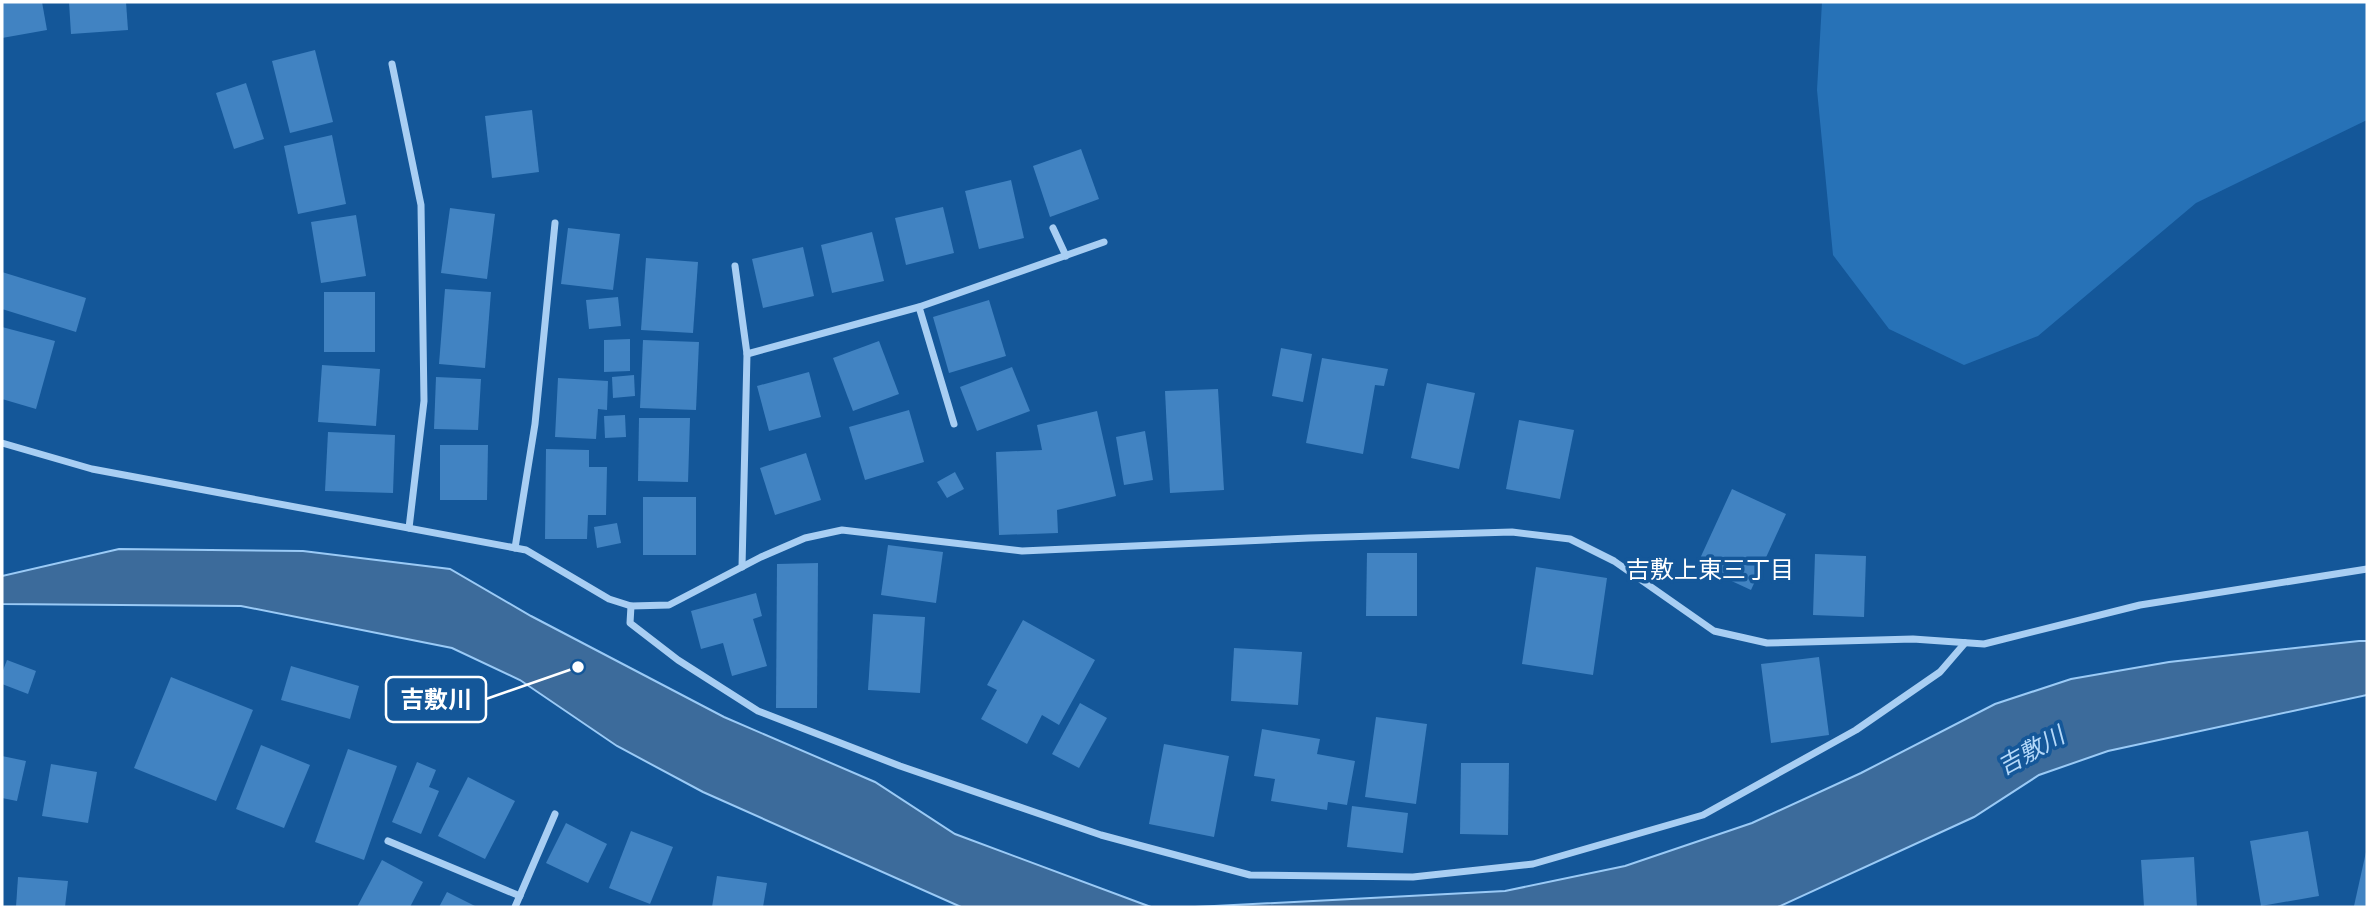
<svg xmlns="http://www.w3.org/2000/svg" width="2369" height="909" font-family="Karla,'Noto Sans JP',sans-serif">
  <rect width="100%" height="100%" fill="#145799"/>
  <!-- green -->
  <path fill="#2772b7" d="M1822 2H2367V120L2196 203 2038 336 1964 365 1889 329 1833 255 1817 90Z"/>
  <!-- water -->
  <g fill="#3c6b9b" stroke="#9acaf6" stroke-width="2">
    <path d="M119 549 303 551 450 569 531 616 724 717 875 782 955 834 1151 907H961L703 792 617 746 520 680 452 648 241 606 2 604V576Z"/>
    <path d="M2359 641H2367V695L2108 751 2039 775 1974 817 1778 907H1195L1505 891 1625 866 1752 823 1861 773 1995 704 2071 679 2169 662Z"/>
  </g>
  <!-- building -->
  <g fill="#4183c2">
    <path d="M2 2H42L47 30 2 38Z"/>
    <path d="M69 2H126L128 30 71 34Z"/>
    <path d="M315 50 333 122 290 133 272 61Z"/>
    <path d="M246 83 264 139 234 149 216 93Z"/>
    <path d="M532 110 539 172 492 178 485 116Z"/>
    <path d="M332 135 346 204 298 214 284 146Z"/>
    <path d="M1081 149 1099 199 1050 217 1033 166Z"/>
    <path d="M1011 180 1024 238 979 249 965 191Z"/>
    <path d="M943 207 954 253 906 265 895 218Z"/>
    <path d="M450 208 495 214 487 279 441 273Z"/>
    <path d="M356 215 366 276 321 283 311 222Z"/>
    <path d="M568 228 620 234 613 290 561 284Z"/>
    <path d="M872 232 884 281 832 293 821 245Z"/>
    <path d="M803 247 814 296 763 308 752 259Z"/>
    <path d="M646 258 698 262 693 333 641 330Z"/>
    <path d="M2 272 86 298 76 332 2 309Z"/>
    <path d="M445 289 491 292 485 368 439 364Z"/>
    <rect x="324" y="292" width="51" height="60"/>
    <path d="M618 297 621 326 589 329 586 300Z"/>
    <path d="M989 300 1006 356 949 373 933 317Z"/>
    <path d="M2 327 55 341 36 409 2 399Z"/>
    <path d="M630 339V371L604 372V340Z"/>
    <path d="M643 340 699 342 696 410 640 408Z"/>
    <path d="M879 341 899 394 853 411 833 358Z"/>
    <path d="M1281 348 1312 354 1303 402 1272 396Z"/>
    <path d="M1322 358 1388 369 1384 386 1375 385 1363 454 1306 443Z"/>
    <path d="M322 365 380 369 376 426 318 422Z"/>
    <path d="M1012 367 1030 411 977 431 960 387Z"/>
    <path d="M809 372 821 417 769 431 757 386Z"/>
    <path d="M634 375 635 396 613 398 612 377Z"/>
    <path d="M436 377 481 379 478 430 434 429Z"/>
    <path d="M558 378 608 381 607 410 598 409 596 439 555 437Z"/>
    <path d="M1427 383 1475 393 1459 469 1411 458Z"/>
    <path d="M1218 389 1224 490 1170 493 1165 391Z"/>
    <path d="M909 410 924 462 865 480 849 427Z"/>
    <path d="M1097 411 1116 496 1057 510 1058 533 999 535 996 452 1042 450 1037 425Z"/>
    <path d="M625 415 626 437 605 438 604 416Z"/>
    <path d="M639 418H690L688 482 638 481Z"/>
    <path d="M1519 420 1574 430 1560 499 1506 489Z"/>
    <path d="M1145 431 1153 480 1124 485 1116 437Z"/>
    <path d="M328 432 395 435 393 493 325 491Z"/>
    <path d="M440 445H488L487 500H440Z"/>
    <path d="M546 449 589 450V467H607L606 515H588L587 539H545Z"/>
    <path d="M806 453 821 500 775 515 760 468Z"/>
    <path d="M955 472 964 489 947 498 937 482Z"/>
    <path d="M1732 489 1786 514 1751 590 1697 565Z"/>
    <rect x="643" y="497" width="53" height="58"/>
    <path d="M617 523 621 543 597 548 594 527Z"/>
    <path d="M888 545 943 552 936 603 881 595Z"/>
    <path d="M1367 553H1417V616H1366Z"/>
    <path d="M1815 554 1866 556 1864 617 1813 615Z"/>
    <path d="M818 563 817 708H776L777 564Z"/>
    <path d="M1536 567 1607 578 1593 675 1522 664Z"/>
    <path d="M756 593 762 616 753 619 767 666 732 676 723 643 701 649 691 611Z"/>
    <path d="M873 614 925 617 920 693 868 690Z"/>
    <path d="M1023 620 1095 660 1059 725 1042 715 1027 744 981 719 997 690 987 685Z"/>
    <path d="M1234 648 1302 652 1298 705 1231 701Z"/>
    <path d="M1819 657 1829 735 1771 743 1761 664Z"/>
    <path d="M7 660 36 671 28 694 2 684V673Z"/>
    <path d="M291 666 359 686 350 719 281 700Z"/>
    <path d="M171 677 253 710 216 801 134 768Z"/>
    <path d="M1080 703 1107 718 1079 768 1052 754Z"/>
    <path d="M1376 717 1427 724 1416 804 1365 797Z"/>
    <path d="M1262 729 1320 739 1317 754 1355 761 1347 805 1328 802 1327 810 1271 801 1275 779 1254 776Z"/>
    <path d="M1164 744 1229 756 1214 837 1149 824Z"/>
    <path d="M261 745 310 765 284 828 236 809Z"/>
    <path d="M348 749 397 766 364 860 315 842Z"/>
    <path d="M2 756 26 761 17 801 2 798Z"/>
    <path d="M417 762 436 770 429 787 439 791 421 834 392 822Z"/>
    <path d="M1461 763H1509L1508 835 1460 834Z"/>
    <path d="M51 764 97 772 88 823 42 816Z"/>
    <path d="M468 777 515 801 485 859 438 836Z"/>
    <path d="M1352 806 1408 813 1403 853 1347 847Z"/>
    <path d="M566 823 607 844 588 883 546 863Z"/>
    <path d="M631 831 673 847 650 904 609 888Z"/>
    <path d="M2308 831 2319 896 2261 906 2250 841Z"/>
    <path d="M2366 852 2367 907H2360L2354 906Z"/>
    <path d="M2194 857 2197 907H2144L2141 860Z"/>
    <path d="M382 860 423 882 410 907H357Z"/>
    <path d="M717 876 767 883 763 907H712Z"/>
    <path d="M18 877 68 881 65 907H16Z"/>
    <path d="M447 892 477 907H439Z"/>
  </g>
  <g fill="none" stroke-linecap="round" stroke-linejoin="round">
    <!-- minor -->
    <g stroke="#a8cef3" stroke-width="7">
      <path d="M392 64 421 205 424 401 409 528"/>
      <path d="M1053 228 1066 256"/>
      <path d="M735 266 747 354 742 567"/>
      <path d="M919 307 954 424"/>
      <path d="M747 354 919 307 1104 242"/>
      <path d="M2 443 92 469 526 550 609 599 631 606 669 605 761 557 805 538 842 530 1022 551 1309 538 1512 532 1570 539 1614 561 1714 631 1767 643 1913 639 1984 644 2140 605 2367 569"/>
      <path d="M515 548 535 424 555 223"/>
      <path d="M631 606 630 623 678 660 758 711 900 766 1101 835 1250 875 1413 877 1533 864 1703 815 1856 730 1940 672 1965 643"/>
      <path d="M388 841 520 896"/>
      <path d="M515 907 555 814"/>
    </g>
  </g>
  <g text-anchor="middle" dominant-baseline="central" stroke-width="7" stroke-linejoin="round" paint-order="stroke">
    <!-- neighbourhood labels -->
    <g font-size="24" fill="#fff" stroke="#145799">
      <text x="1710" y="570">吉敷上東三丁目</text>
    </g>
    <!-- water labels -->
    <g font-size="24" font-style="italic" fill="#b4d8f9" stroke="#145799">
      <text transform="translate(2031 751) rotate(-29)">吉敷川</text>
    </g>
  </g>
  <!-- callouts -->
  <path fill="none" stroke="#fff" stroke-width="2.5" d="M578 667L486 699"/>
  <circle fill="#fff" stroke="#145799" stroke-width="2.5" cx="578" cy="667" r="7"/>
  <rect fill="#145799" stroke="#fff" stroke-width="2.5" x="386" y="677" width="100" height="45" rx="7"/>
  <g font-size="24" text-anchor="middle" font-weight="bold" fill="#fff">
    <text x="436" y="708">吉敷川</text>
  </g>
  <!-- border -->
  <rect width="2369" height="909" fill="none" stroke="#ffffff" stroke-width="7"/>
</svg>
